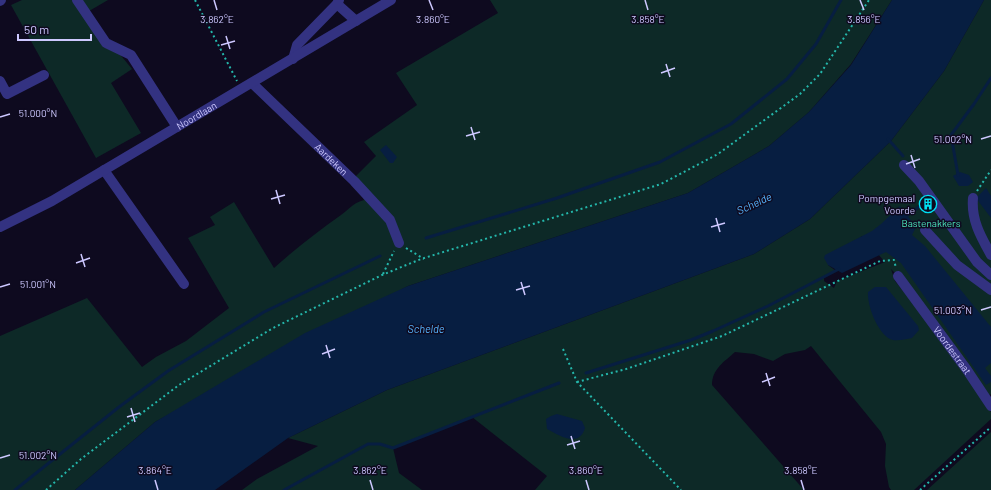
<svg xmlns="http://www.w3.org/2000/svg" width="991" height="490" font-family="Barlow,sans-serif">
  <rect width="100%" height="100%" fill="#0e0a1f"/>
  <!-- green -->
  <g fill="#0d2927" fill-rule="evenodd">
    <path d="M22 0H108L84 14 104 48 113 46 132 69 111 83 141 133 96 158 11 5Z"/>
    <path d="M490 0H892L851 64 809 112 769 146 688 193 408 286 155 422 75 490H0V336L87 298 142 367 156 357 186 341 229 308 188 238 215 225 210 217 234 202 274 268C295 249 317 232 341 215 351 208 351 204 364 200L355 177 376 156 364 142 417 105 396 73 498 13Z"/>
    <path d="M984 0H991V394L985 398 898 276 891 269 895 281 938 334 991 412V419L914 490H891L889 487 885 466 886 444 881 432 811 346 805 350 785 354 773 361 754 354 735 352C724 362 712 369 712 385L804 490H535L547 476 472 417 393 448 399 473 422 490H242L257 479 318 446 288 438 387 390 754 254 810 219 891 141 944 71ZM862 236 885 262 837 281 834 288 824 281V277L836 271 828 265Z"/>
    <path d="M991 432V490H927Z"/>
  </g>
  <!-- water -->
  <g fill="#071e41">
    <path d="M892 0H984L944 71 891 141 810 219 754 254 387 390 288 438 215 490H75L155 422 305 333 408 286 688 193 769 146 809 112 851 65Z"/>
    <path d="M386 145 397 157 393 163H390L380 150Z"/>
    <path d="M960 172 969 175 973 182 968 186H959L953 176Z"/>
    <path d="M986 188 991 196V218L976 198Z"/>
    <path d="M900 206 916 227 912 235 925 246 991 327V363L985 368 991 376V382L986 385 901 263 886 252 842 273 828 265 824 258 825 255 872 231 881 224Z"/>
    <path d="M875 287H886L918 326 919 330 912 338C905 339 896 342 890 339 877 332 867 305 868 292Z"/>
    <path d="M557 414 582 421 585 428C579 448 560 436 547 429L546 419 551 416Z"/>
  </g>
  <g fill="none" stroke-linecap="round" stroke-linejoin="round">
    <!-- stream -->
    <g stroke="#071e41" stroke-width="3">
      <path d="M888 139 903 156"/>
      <path d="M958 175 951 135 974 104 991 78"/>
      <path d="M905 217 927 201"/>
      <path d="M426 238 557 198 660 162 731 124 787 79 816 44 841 0"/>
      <path d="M586 373 691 340 713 331 768 306 839 269"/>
      <path d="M15 490 119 407 168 371 264 312 380 256"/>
      <path d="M284 490 368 444H380L393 448 559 383"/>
    </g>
    <!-- path -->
    <g stroke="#24b7ab" stroke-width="2" stroke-dasharray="2 3" stroke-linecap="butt">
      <path d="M195 0 237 81"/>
      <path d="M977 191 991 170"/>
      <path d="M406 248 424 259"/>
      <path d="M383 274 394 251"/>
      <path d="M563 349 577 382 681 490"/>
      <path d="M577 382 626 369 722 336 880 261 894 260 896 268"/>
      <path d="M46 490 81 459 179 385 273 328 382 275 421 259 661 184 718 154 800 94 820 74 869 0"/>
      <path d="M920 490 991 427"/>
    </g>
    <!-- minor -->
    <g stroke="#333281" stroke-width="10">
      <path d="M77 0 106 43 131 55 177 127"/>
      <path d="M0 1 1 0"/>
      <path d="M337 4 356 21"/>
      <path d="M293 59 297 45 337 4 339 0"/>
      <path d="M0 81 7 94 44 75"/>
      <path id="s1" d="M252 83 354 181 390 220 399 243"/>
      <path d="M904 165 919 181 977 262 991 275"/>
      <path d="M104 170 184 284"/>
      <path d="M973 198C971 220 981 237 991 255"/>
      <path id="s2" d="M0 227 52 201 391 0"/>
      <path d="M925 230 957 265 991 290"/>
      <path id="s3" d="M898 276 967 370 991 406"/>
    </g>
  </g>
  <!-- ticks -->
  <path fill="none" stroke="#cdc8ff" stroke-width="1.5" d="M214 0 217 10M429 0 433 10M645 0 648 10M860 0 864 10M226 36 230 49M221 45 235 41M666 64 670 77M661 73 675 68M0 117 10 114M471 127 475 140M466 136 480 132M981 139 991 136M911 155 915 168M906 164 920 159M276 190 280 204M271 199 285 195M716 218 720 232M711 227 725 223M81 254 85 267M76 263 90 258M521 282 525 295M0 287 10 284M516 290 530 286M981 310 991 307M326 345 330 358M322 354 335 349M766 373 770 386M762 382 775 377M131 408 135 422M127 417 140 413M571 436 575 449M567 445 580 441M0 458 10 455M155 480 158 490M370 480 373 490M586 480 589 490M801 480 804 490"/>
  <!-- icons -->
  <defs>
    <symbol id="building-ring" viewBox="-11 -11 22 22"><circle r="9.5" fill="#0e0a1f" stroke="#00e0f3" stroke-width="1.5"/><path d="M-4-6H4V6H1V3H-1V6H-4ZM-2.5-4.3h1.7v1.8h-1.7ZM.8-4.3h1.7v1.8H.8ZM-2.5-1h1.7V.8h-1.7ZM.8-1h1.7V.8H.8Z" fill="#00e0f3"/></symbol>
  </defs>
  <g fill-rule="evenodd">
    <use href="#building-ring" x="918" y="194" width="20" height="20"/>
  </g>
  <g text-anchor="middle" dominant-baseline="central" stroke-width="3" stroke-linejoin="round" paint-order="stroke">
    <!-- street labels -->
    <g font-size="10" fill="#cdc8ff" stroke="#0e0a1f">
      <text stroke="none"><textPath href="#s2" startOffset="226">Noordlaan</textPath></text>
      <text stroke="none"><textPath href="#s1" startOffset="110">Aardeken</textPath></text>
      <text stroke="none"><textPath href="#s3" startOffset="92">Voordestraat</textPath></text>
    </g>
    <!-- poi labels -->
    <g font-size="10" fill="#cdc8ff" stroke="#0e0a1f" text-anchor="end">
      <text x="915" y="198">Pompgemaal<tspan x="915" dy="12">Voorde</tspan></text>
    </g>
    <!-- park labels -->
    <g font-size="10" fill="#4ce7bd" stroke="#0e0a1f">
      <text x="931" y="223">Bastenakkers</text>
    </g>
    <!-- water labels -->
    <g font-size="11" font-style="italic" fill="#56b5ff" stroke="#0e0a1f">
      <text transform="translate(754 203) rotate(-25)">Schelde</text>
      <text x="426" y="328">Schelde</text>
    </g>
  </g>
  <g font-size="10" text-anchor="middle" fill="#cdc8ff" stroke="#0e0a1f" stroke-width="3" stroke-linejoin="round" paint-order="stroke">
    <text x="217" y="23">3.862°E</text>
    <text x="433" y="23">3.860°E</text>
    <text x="648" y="23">3.858°E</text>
    <text x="864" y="23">3.856°E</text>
    <text x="38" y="117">51.000°N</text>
    <text x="953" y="143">51.002°N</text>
    <text x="38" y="288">51.001°N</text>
    <text x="953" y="314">51.003°N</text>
    <text x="38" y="459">51.002°N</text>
    <text x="155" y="474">3.864°E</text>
    <text x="370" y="474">3.862°E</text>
    <text x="586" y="474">3.860°E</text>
    <text x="801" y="474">3.858°E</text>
  </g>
  <!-- scale -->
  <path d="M18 34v6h73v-6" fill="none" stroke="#cdc8ff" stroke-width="2"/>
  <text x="24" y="34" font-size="12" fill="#cdc8ff" stroke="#0e0a1f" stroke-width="3" paint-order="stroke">50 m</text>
</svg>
